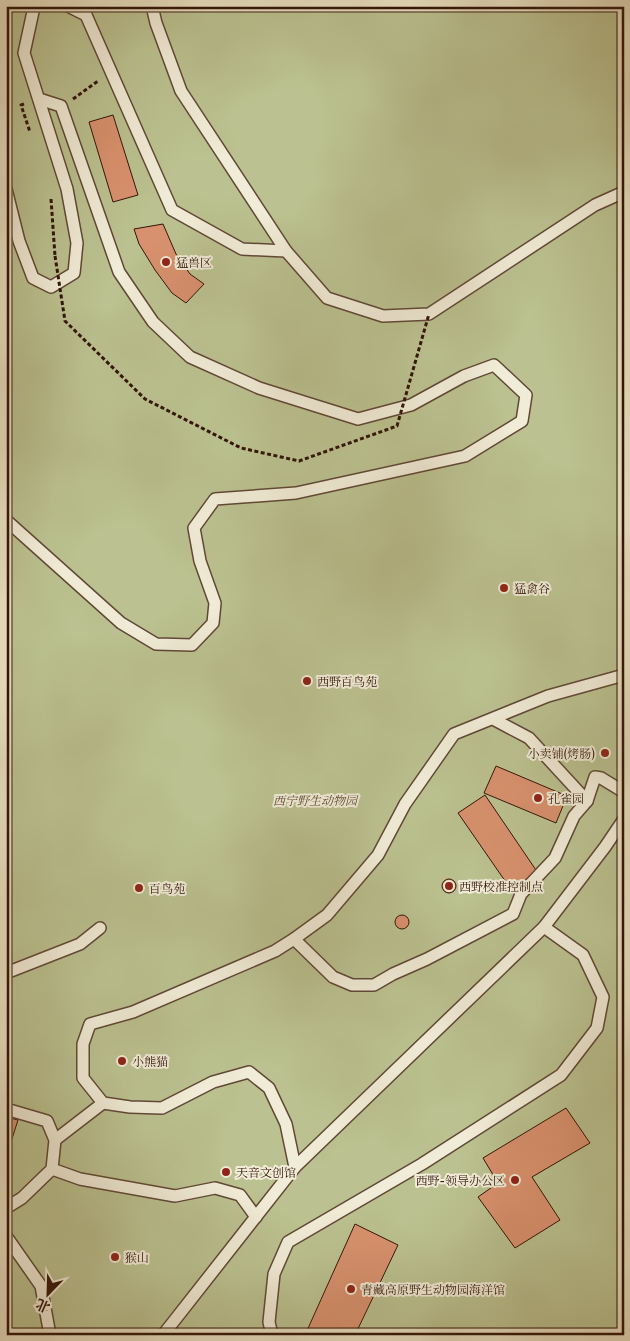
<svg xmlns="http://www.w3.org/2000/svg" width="630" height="1341" font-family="'Libre Caslon Text','Noto Serif SC',serif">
  <rect width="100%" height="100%" fill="#e9e1c2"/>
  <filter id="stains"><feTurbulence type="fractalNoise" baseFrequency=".004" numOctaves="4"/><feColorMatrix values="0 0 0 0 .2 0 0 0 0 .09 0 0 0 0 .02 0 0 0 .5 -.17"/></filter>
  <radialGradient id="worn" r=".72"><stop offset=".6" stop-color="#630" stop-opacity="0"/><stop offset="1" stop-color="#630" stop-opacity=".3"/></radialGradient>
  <!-- green -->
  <rect fill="#bbc190" stroke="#766b4c" x="6" y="6" width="618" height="1329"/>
  <!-- building -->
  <g fill="#d8916e" stroke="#321508">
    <path d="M113 115 138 195 113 202 89 122Z"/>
    <path d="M163 224 176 254 190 274 204 284 186 303 172 293 155 270 139 244 134 229Z"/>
    <path d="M496 766 567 796 556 823 484 793Z"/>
    <path d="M485 795 538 873 512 891 458 813Z"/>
    <circle cx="449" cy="886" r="7"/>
    <circle cx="402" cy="922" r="7"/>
    <path d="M566 1108 590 1143 532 1177 560 1220 515 1248 478 1197 498 1183 483 1158Z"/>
    <path d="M6 1117 18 1120 10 1145 6 1151Z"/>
    <path d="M355 1224 398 1245 355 1335H305Z"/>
  </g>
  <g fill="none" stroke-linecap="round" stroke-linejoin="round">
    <defs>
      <g id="service">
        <path d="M68 6 86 15 172 210 242 249 286 251"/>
        <path d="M152 6 156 23 181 91 286 251 327 298 383 316 429 314 595 205 624 192"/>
        <path d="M6 189 19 241 33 278 51 287 74 273 77 243 67 189 24 53 34 7 36 6"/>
        <path d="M6 520 121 623 156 644 192 645 213 623 215 603 200 561 194 528 215 499 296 493 465 456 522 421 526 395 494 365 464 376 411 405 358 419 259 388 190 357 153 322 119 272 61 106 39 99"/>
        <path d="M493 719 529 738 587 801"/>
        <path d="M294 939 333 977 352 985H374L393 974 427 959 513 914 521 894 555 858 574 816 587 801 595 777 601 778 624 792"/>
        <path d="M6 973 80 944 100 928"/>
        <path d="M6 1109 47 1121 55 1140 52 1169 22 1198 6 1208"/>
        <path d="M55 1140 103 1103"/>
        <path d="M295 1167 286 1124 269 1088 249 1072 213 1082 162 1108 130 1107 103 1103 83 1078V1044L90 1024 133 1012 275 951 294 939 327 915 378 855 405 804 454 734 548 696 624 675"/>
        <path d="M52 1169 80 1179 175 1196 215 1188 240 1195 256 1217"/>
        <path d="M6 1236 41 1286 50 1335"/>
        <path d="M163 1335 295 1167 544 927 605 847 624 819"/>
        <path d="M272 1335 269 1322 274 1274 288 1242 422 1164 561 1075 597 1028 603 997 583 955 544 927"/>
      </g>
    </defs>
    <!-- service casing -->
    <use href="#service" stroke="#604836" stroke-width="14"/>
    <!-- path -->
    <g stroke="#321508" stroke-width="3" stroke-dasharray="4 2.5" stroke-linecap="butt">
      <path d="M73 99 98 81"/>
      <path d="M24 104 21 105 30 132"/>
      <path d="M51 199 55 256"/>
    </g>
    <!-- service -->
    <use href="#service" stroke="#f1ecd7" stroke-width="11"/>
    <!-- path-bridge -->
    <path stroke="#321508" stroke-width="3" stroke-dasharray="4 2.5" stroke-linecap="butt" d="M55 256 65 321 145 399 241 448 299 461 397 426 429 314"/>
  </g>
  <!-- markers -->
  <g fill="#8f2418" stroke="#f1ecd7" stroke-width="2">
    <circle cx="166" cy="262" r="5"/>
    <circle cx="504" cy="588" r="5"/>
    <circle cx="307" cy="681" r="5"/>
    <circle cx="605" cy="753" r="5"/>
    <circle cx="538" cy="798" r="5"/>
    <circle cx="449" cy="886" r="5"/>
    <circle cx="139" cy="888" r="5"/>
    <circle cx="122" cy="1061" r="5"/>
    <circle cx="226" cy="1172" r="5"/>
    <circle cx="515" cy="1180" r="5"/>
    <circle cx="115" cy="1257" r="5"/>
    <circle cx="351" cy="1289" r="5"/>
  </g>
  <g text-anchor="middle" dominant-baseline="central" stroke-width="4" stroke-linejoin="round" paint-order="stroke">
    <!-- poi labels -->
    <g font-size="12" fill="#321508" stroke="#f1ecd7" text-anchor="start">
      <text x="176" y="262">猛兽区</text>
      <text x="514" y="588">猛禽谷</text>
      <text x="317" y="681">西野百鸟苑</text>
      <text x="595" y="753" text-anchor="end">小卖铺(烤肠)</text>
      <text x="548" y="798">孔雀园</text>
      <text x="459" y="886">西野校准控制点</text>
      <text x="149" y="888">百鸟苑</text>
      <text x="132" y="1061">小熊猫</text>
      <text x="236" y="1172">天音文创馆</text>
      <text x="505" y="1180" text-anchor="end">西野-领导办公区</text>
      <text x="125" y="1257">猴山</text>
      <text x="361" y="1289">青藏高原野生动物园海洋馆</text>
    </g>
    <!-- park labels -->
    <g font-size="12" font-style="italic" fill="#5b4931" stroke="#f1ecd7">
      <text x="315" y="800">西宁野生动物园</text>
    </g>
  </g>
  <!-- margin -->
  <rect width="630" height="1341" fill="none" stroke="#e9e1c2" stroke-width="25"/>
  <rect x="8" y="8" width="615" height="1326" fill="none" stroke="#321508" stroke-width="2.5"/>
  <rect x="12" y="12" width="605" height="1316" fill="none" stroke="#321508"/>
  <!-- north arrow -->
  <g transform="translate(48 1294) rotate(203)" stroke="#f1ecd7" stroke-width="4" paint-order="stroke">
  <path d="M0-4L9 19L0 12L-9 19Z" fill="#321508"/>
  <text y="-8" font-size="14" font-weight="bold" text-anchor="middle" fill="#321508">北</text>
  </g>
  <rect width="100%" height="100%" filter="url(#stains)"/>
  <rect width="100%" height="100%" fill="url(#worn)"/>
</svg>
